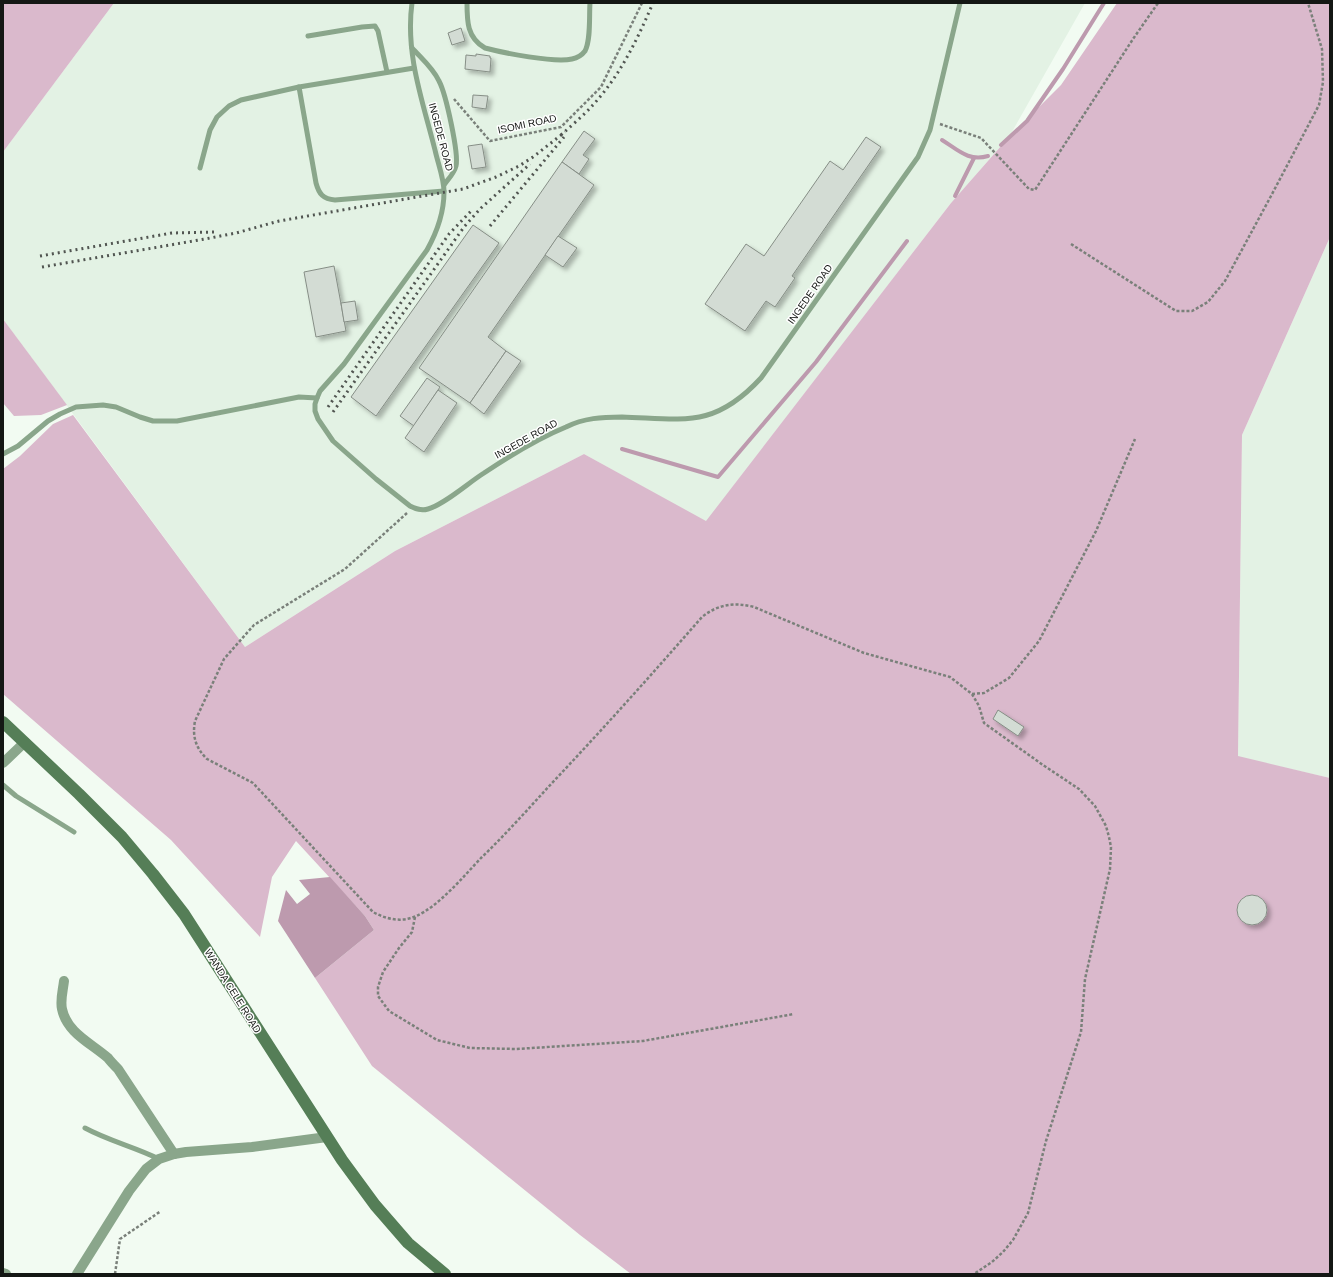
<svg xmlns="http://www.w3.org/2000/svg" width="1333" height="1277" font-family="Helvetica,sans-serif">
  <defs>
    <filter id="shadow"><feDropShadow dx="3.5" dy="3.5" stdDeviation="2" flood-color="#0004"/></filter>
  </defs>
  <rect width="100%" height="100%" fill="#f2fbf2"/>
  <!-- built -->
  <g fill="#e3f2e4">
    <path d="M114 3H1085L1009 137 951 203 706 522 584 454 395 551 245 647 3 319V152Z"/>
    <path d="M1330 237V778L1238 757 1242 435Z"/>
  </g>
  <!-- green -->
  <g fill="#dab9cc">
    <path d="M3 3H114L3 152Z"/>
    <path d="M1117 3H1330V237L1242 435 1238 756 1330 778V1274H631L580 1235 372 1066 315 978 374 930 365 916 296 841 272 877 260 937 171 840 3 694V469L20 456 53 424 73 415 245 647 395 551 584 454 706 521 951 203 1009 137 1061 85Z"/>
    <path d="M3 319 67 405 41 415 14 416 3 403Z"/>
  </g>
  <!-- water -->
  <path fill="#bd9aae" d="M330 877 365 916 374 930 315 978 278 921 286 890 297 904 310 894 299 880Z"/>
  <g fill="none" stroke-linecap="round" stroke-linejoin="round">
    <!-- stream -->
    <g stroke="#bd9aae" stroke-width="4">
      <path d="M942 140C958 150 969 162 988 156"/>
      <path d="M1001 145 1027 121 1063 69 1104 3"/>
      <path d="M955 196 974 158"/>
      <path d="M622 449 718 477 816 362 907 241"/>
    </g>
  </g>
  <!-- building -->
  <g fill="#d3dcd4" stroke="#868e86" filter="url(#shadow)">
    <path d="M461 28 465 41 452 45 448 33Z"/>
    <path d="M476 54 490 56V58H491L490 72 465 69 466 55 476 56Z"/>
    <path d="M473 95 488 96 486 109 472 107Z"/>
    <path d="M584 131 595 139 583 155 589 159 579 174 562 162Z"/>
    <path d="M866 137 881 147 792 276 795 278 775 307 766 301 745 331 705 304 746 244 764 256 830 161 843 170Z"/>
    <path d="M482 144 486 167 472 169 468 146Z"/>
    <path d="M562 162 594 185 488 337 506 351 470 403 419 368Z"/>
    <path d="M473 225 499 243 376 416 351 397Z"/>
    <path d="M558 236 577 248 563 267 545 255Z"/>
    <path d="M334 266 346 331 316 337 304 272Z"/>
    <path d="M355 301 358 320 344 322 341 303Z"/>
    <path d="M506 351 521 361 484 414 470 403Z"/>
    <path d="M427 378 440 387 414 426 400 416Z"/>
    <path d="M438 390 457 403 424 452 405 438Z"/>
    <path d="M998 710 1024 727 1018 736 993 719Z"/>
    <circle cx="1252" cy="910" r="15"/>
  </g>
  <g fill="none" stroke-linecap="round" stroke-linejoin="round">
    <!-- path -->
    <g stroke="#7a807a" stroke-width="2.5" stroke-dasharray="3 2" stroke-linecap="butt">
      <path d="M454 99 490 141 561 127 601 87 642 3"/>
      <path d="M940 124 981 138 1029 189 1035 190 1133 39 1158 3"/>
      <path d="M1071 244 1176 311H1192L1208 302 1225 281 1271 196 1319 105 1323 82 1322 49 1308 3"/>
      <path d="M407 513 345 569 254 625 224 659 195 721C192 737 196 748 207 759L253 783 373 912C386 919 401 923 416 916 438 907 464 876 481 858 506 834 529 808 552 783 603 729 653 673 702 617 718 604 735 602 754 607L864 653 950 677 972 694 979 706 984 723 1043 765 1079 789 1095 806 1106 826 1109 837 1111 847 1110 869 1085 979 1081 1032 1046 1141 1028 1213 1013 1240 1003 1252 992 1262 974 1274"/>
      <path d="M972 694 984 693 1009 678 1039 641 1096 531 1135 439"/>
      <path d="M415 917 412 932 399 948 383 972 378 987V996L389 1011 437 1040 470 1048 516 1049 643 1041 794 1014"/>
      <path d="M115 1274 120 1239 161 1211"/>
    </g>
    <!-- lane -->
    <g stroke="#8aa68b" stroke-width="5">
      <path d="M412 3C405 54 423 102 435 150 438 164 444 178 444 192 444 213 437 232 427 250L344 364 320 391 317 398 315 404V411L318 419 333 441 376 479 410 506C416 509 421 511 428 509 445 504 468 483 484 473 508 457 539 438 566 427 584 418 602 417 622 417 684 419 714 429 761 378L918 157 930 130 960 3"/>
      <path d="M467 3C467 21 467 38 485 48 504 53 554 63 572 59 577 58 582 55 585 51 591 40 589 16 590 3"/>
      <path d="M308 36 362 27 375 26 378 31 387 72"/>
      <path d="M412 48C421 58 433 68 439 81 446 94 459 154 456 166 454 174 448 179 444 185"/>
      <path d="M299 87 316 183C319 194 323 199 335 200L444 191"/>
      <path d="M200 168 210 130 217 117 229 106 241 100 299 87 414 68"/>
      <path d="M3 454 18 446 48 421 60 414 76 407 103 405 116 407 140 417 153 421H177L299 397 317 398"/>
      <path d="M3 785 16 796 74 832"/>
      <path d="M85 1128C109 1141 135 1147 159 1159"/>
    </g>
    <!-- street -->
    <g stroke="#8aa68b" stroke-width="10">
      <path d="M3 763 25 742"/>
      <path d="M64 981C63 990 60 1000 62 1009 67 1033 91 1043 108 1058 111 1062 115 1066 118 1069L174 1154"/>
      <path d="M3 1273 6 1274"/>
      <path d="M77 1274 129 1191 146 1169 159 1159 174 1154 186 1152 252 1147 327 1137"/>
    </g>
    <!-- secondary -->
    <path stroke="#557e57" stroke-width="12" d="M3 722 79 794 122 837 153 874 184 914 342 1160 375 1205 408 1243 445 1274"/>
    <!-- rail -->
    <g stroke="#515551" stroke-width="3" stroke-dasharray="2 4" stroke-linecap="butt">
      <path d="M561 135C571 126 583 116 592 106 620 76 637 40 653 3"/>
      <path d="M490 226 564 137"/>
      <path d="M40 256 172 233 216 232"/>
      <path d="M42 267 205 239 236 233 279 221 463 189 496 177 519 166 533 157 565 132"/>
      <path d="M328 407 449 234 473 209"/>
      <path d="M333 412 464 227 481 208 530 164"/>
    </g>
  </g>
  <g text-anchor="middle" dominant-baseline="central" stroke-width="3" stroke-linejoin="round" paint-order="stroke">
    <!-- street labels -->
    <g font-size="10" fill="#141714" stroke="#fff">
      <text transform="translate(527 124) rotate(-12)">ISOMI ROAD</text>
      <text transform="translate(441 137) rotate(75)">INGEDE ROAD</text>
      <text transform="translate(810 294) rotate(-55)">INGEDE ROAD</text>
      <text transform="translate(526 439) rotate(-29)">INGEDE ROAD</text>
      <text transform="translate(233 991) rotate(58)">WANDA CELE ROAD</text>
    </g>
  </g>
  <!-- border -->
  <rect width="1333" height="1277" fill="none" stroke="#141714" stroke-width="8"/>
</svg>
